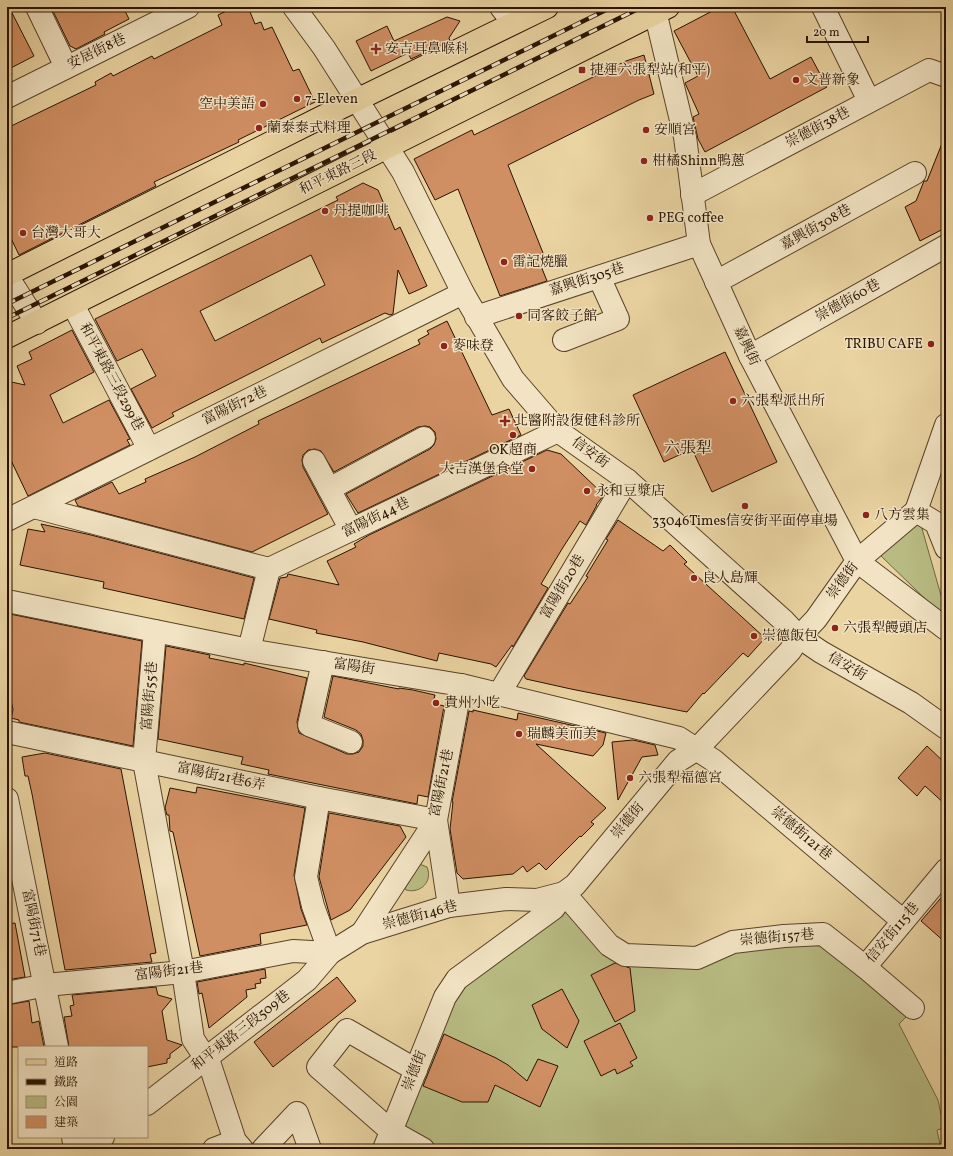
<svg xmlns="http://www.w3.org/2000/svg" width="953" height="1156" font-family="Vollkorn,'Noto Serif TC',serif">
  <rect width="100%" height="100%" fill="#ead4a2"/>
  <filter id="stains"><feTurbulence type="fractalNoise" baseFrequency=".005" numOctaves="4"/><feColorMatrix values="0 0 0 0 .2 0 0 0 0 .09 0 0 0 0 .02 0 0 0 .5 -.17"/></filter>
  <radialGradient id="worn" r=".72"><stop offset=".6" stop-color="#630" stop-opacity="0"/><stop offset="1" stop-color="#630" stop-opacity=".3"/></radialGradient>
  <!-- green -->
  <g fill="#b8bc83" stroke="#706742">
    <path d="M919 518 946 613V619L880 555Z"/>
    <path d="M417 863 427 867C433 881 421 894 406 890L403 886Z"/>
    <path d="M563 900 625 958 781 944 822 946 912 1011 899 1024 938 1100 944 1128 937 1130 941 1149H389L459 982Z"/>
  </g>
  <!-- building -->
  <g fill="#d08f63" stroke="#291200" fill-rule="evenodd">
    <path d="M7 7H9L34 56 7 70Z"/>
    <path d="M51 7H123L129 19 104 32 105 34 76 49 70 46Z"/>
    <path d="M235 7H248L255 24 261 22 264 30 272 27 293 71 299 69 315 102 238 140 239 142 154 182 156 186 19 255 7 230V128L96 85 95 82 111 73 113 76 152 56 154 59 222 25 218 15Z"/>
    <path d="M720 7H732L770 79 811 57 827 87 705 152 698 139 693 117 699 114 685 83 698 76 674 31Z"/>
    <path d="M447 17 460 21 449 38 450 41 411 59 408 53 371 71 356 41 387 26 394 41Z"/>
    <path d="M644 55 654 94 639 100 508 165 547 263 541 266 547 281 500 296 458 189 435 200 414 159 472 130 474 135 626 61Z"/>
    <path d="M945 136 946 209 942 220 945 228 920 241 905 207 916 201 924 181H927Z"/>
    <path d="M363 183 378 190 395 230 400 227 427 286 409 294 398 270 393 314 390 315 385 313 322 343 320 338 172 413 174 416 152 428 131 389 156 376 142 349 117 361 95 319 338 200 336 197ZM311 255 325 285 215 341 200 311Z"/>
    <path d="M447 321 492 415 509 409 521 435 358 513 346 494 430 449 434 445 436 439 435 432 430 427 425 426 418 427 334 472 321 451 315 449 308 450 303 455 302 460 303 467 328 514 252 552 78 506 75 500 112 482 119 494 146 482 145 479 195 457 259 424 258 421 420 344 418 340 429 334 427 331Z"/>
    <path d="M72 330 94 372 50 395 63 423 109 400 130 439 127 440 130 445 28 496 7 452V381L25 385 17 366 32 359 29 352Z"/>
    <path d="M725 352 777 462 712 492 692 449 664 462 633 395Z"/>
    <path d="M547 450 561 454 604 495 596 505H597L586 525 580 521 562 549 541 584 548 588 513 647 512 645 496 667 491 664 439 653 437 661 363 642 316 633 317 630 269 619 280 578 287 577 288 574 339 585 327 561 356 547 354 544 369 535Z"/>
    <path d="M618 520 663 551 670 545 687 562 684 564 765 638 748 657 743 653 704 694 703 693 687 712 571 689 526 679 524 676 568 603 570 604 588 577 586 576 608 540 606 539Z"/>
    <path d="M41 524 91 535 254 578 244 619 103 588 104 582 20 565 28 529 45 532Z"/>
    <path d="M10 614 142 641 133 746 19 722V720L11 718 13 710 7 681V621Z"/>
    <path d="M166 646 210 655 209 658 244 665V663L307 678 297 722 299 733 347 754H353L359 752 363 746V740L361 734 356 730 324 717 333 676 399 689V688L413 690 435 695 433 703 444 706 428 797 418 795 417 804 268 774 269 770 241 764 243 757 158 739Z"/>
    <path d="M473 710 517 720 518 713 606 733 603 745 593 756 536 744 606 808 591 822 594 824 581 837 580 836 546 870 539 863 527 872 523 866 513 874 463 879 457 873 450 829 453 802H452L469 711 473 712Z"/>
    <path d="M633 740 655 745 658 755 642 757 618 800 612 742Z"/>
    <path d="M927 746 946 764V805L925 786 917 796 898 778Z"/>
    <path d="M45 753 121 769 156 953 150 954 152 962 65 970 32 794 28 776H25L22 757Z"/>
    <path d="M197 787 305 808 294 875 301 909 307 925 260 934 261 944 200 956 173 832 170 831 169 815H167L165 808 170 788 196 793Z"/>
    <path d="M329 813 400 826 406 837 350 910 331 920 319 877Z"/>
    <path d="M946 892V943L921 921Z"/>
    <path d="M15 923 25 977 7 980V924Z"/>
    <path d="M615 963 630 968 635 1011 615 1022 591 975Z"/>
    <path d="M265 969 266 978 260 979 261 983 255 984 256 988 246 990 247 997 209 1028 202 993 199 994 197 982Z"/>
    <path d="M337 977 356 1001 273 1067 254 1042Z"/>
    <path d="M156 987 158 995 172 999 162 1011 167 1040 182 1045 170 1054V1058L167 1059V1063L147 1067V1047H69L64 1017 72 1016 70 1006 74 1005 72 995Z"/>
    <path d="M562 989 579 1021 567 1048 542 1029 532 1005Z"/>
    <path d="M29 1001 32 1023 39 1021 44 1047H7V1005Z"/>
    <path d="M620 1023 637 1058 630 1062 633 1066 617 1074 615 1069 601 1076 584 1041Z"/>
    <path d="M444 1034 496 1058 508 1065 527 1081 538 1059 558 1066 540 1107 495 1085 488 1102H462L423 1086Z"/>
  </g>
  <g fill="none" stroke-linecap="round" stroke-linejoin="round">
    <defs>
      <g id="minor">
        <path d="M37 7 66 67"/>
        <path d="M294 7 324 48 403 172 463 293 513 379 558 431 627 480 784 621 799 637 821 652 911 703 946 728"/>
        <path d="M501 7 513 23"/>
        <path d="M654 7 685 137 699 244 750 356 857 561 946 629"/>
        <path d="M823 7 869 101"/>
        <path d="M7 97 188 7"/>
        <path d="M692 195 929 70 946 76"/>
        <path d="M7 276 37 323"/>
        <path d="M716 282 915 173"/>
        <path d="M73 305 149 449"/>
        <path d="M476 317 699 244"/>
        <path d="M564 340 618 319 599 277"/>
        <path d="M750 356 946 246"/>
        <path d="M314 461 351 530"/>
        <path d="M329 489 424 438"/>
        <path d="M34 507 269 569"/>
        <path d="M916 511 936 523 946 548"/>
        <path d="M7 520 463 293"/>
        <path d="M7 601 249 650 461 685 679 738 713 760 903 921"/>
        <path d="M155 631 144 761 183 972 193 1039 210 1065 235 1141 242 1149"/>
        <path d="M249 650 269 569 558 431"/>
        <path d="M323 662 309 725 351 742"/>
        <path d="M499 694 627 480"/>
        <path d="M7 732 319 798 436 820 449 906"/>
        <path d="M319 798 306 877 313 906 330 953"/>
        <path d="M7 799 57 1047"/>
        <path d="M362 933 436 820 461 685"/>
        <path d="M7 993 46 985 183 972 293 951 330 953"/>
        <path d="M913 1008 865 967 946 870"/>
        <path d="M416 1070 347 1030 318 1067 391 1131 423 1149"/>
        <path d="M147 1104 307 980 330 953 362 933 449 906 506 899 537 900 564 893 609 945 625 955 697 958 733 942 784 936 823 934 865 967"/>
        <path d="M73 1137 75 1149"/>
        <path d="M88 1149 103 1137"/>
        <path d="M214 1149 235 1141"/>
        <path d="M263 1149 297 1113 310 1149"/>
        <path d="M384 1149 445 997 457 979 554 908 564 893 575 885 678 761 697 749 790 651 799 637 816 619 857 561 916 511 946 425"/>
      </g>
      <g id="major">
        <path d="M7 275 328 114 547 7"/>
        <path d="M7 337 668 7"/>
      </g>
    </defs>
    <!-- minor casing -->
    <use href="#minor" stroke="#594228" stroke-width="24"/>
    <!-- major casing -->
    <use href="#major" stroke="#291200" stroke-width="24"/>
    <!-- minor -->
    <use href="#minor" stroke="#f1e3c3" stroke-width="22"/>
    <!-- major -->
    <use href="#major" stroke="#ead4a2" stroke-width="22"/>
    <defs>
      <g id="rail">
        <path d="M7 304 612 7"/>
        <path d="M7 318 642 7"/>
      </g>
    </defs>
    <!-- rail casing -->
    <use href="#rail" stroke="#291200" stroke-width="4.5"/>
    <!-- rail -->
    <use href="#rail" stroke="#f1e3c3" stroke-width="3" stroke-dasharray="9" stroke-linecap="butt"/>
  </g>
  <!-- markers -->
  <g fill="#8f2418" stroke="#f1e3c3" stroke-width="1.5">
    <path d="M374 43h4v4h4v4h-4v4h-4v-4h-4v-4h4z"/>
    <rect x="578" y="66" width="8" height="8" rx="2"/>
    <circle cx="796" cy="80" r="4"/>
    <circle cx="297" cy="99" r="4"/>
    <circle cx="263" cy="104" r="4"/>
    <circle cx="259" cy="128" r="4"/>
    <circle cx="646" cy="130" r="4"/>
    <circle cx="644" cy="161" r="4"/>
    <circle cx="325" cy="211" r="4"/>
    <circle cx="650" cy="218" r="4"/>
    <circle cx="23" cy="233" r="4"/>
    <circle cx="504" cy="262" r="4"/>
    <circle cx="519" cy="316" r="4"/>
    <circle cx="931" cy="344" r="4"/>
    <circle cx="444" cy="346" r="4"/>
    <circle cx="733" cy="401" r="4"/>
    <path d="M503 415h4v4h4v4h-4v4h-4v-4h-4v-4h4z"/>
    <circle cx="513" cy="435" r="4"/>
    <circle cx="532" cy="469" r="4"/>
    <circle cx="587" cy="491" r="4"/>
    <circle cx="745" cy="506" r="4"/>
    <circle cx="866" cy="515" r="4"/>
    <circle cx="694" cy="578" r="4"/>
    <circle cx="835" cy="628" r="4"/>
    <circle cx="754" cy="636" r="4"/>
    <circle cx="436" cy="703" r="4"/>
    <circle cx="519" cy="734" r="4"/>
    <circle cx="630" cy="778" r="4"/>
  </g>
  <g text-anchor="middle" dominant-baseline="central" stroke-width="3" stroke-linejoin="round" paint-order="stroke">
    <!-- poi labels -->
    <g font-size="14" fill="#291200" stroke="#f1e3c3" text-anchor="start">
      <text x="385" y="49">安吉耳鼻喉科</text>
      <text x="590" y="70">捷運六張犁站(和平)</text>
      <text x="804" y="80">文普新象</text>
      <text x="305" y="99">7-Eleven</text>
      <text x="255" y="104" text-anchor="end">空中美語</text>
      <text x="267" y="128">蘭泰泰式料理</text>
      <text x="654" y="130">安順宮</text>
      <text x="652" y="161">柑橘Shinn鴨蔥</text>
      <text x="333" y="211">丹提咖啡</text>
      <text x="658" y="218">PEG coffee</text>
      <text x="31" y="233">台灣大哥大</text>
      <text x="512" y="262">雷記燒臘</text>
      <text x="527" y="316">同客餃子館</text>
      <text x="923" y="344" text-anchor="end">TRIBU CAFE</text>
      <text x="452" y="346">麥味登</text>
      <text x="741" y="401">六張犁派出所</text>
      <text x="514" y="421">北醫附設復健科診所</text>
      <text x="513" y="450" text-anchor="middle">OK超商</text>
      <text x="524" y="469" text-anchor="end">大吉漢堡食堂</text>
      <text x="595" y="491">永和豆漿店</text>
      <text x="874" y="515">八方雲集</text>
      <text x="745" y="521" text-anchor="middle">33046Times信安街平面停車場</text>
      <text x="702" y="578">良人島輝</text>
      <text x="843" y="628">六張犁饅頭店</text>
      <text x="762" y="636">崇德飯包</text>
      <text x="444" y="703">貴州小吃</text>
      <text x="527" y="734">瑞麟美而美</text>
      <text x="638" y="778">六張犁福德宮</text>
    </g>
    <!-- street labels -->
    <g font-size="14" fill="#291200" stroke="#f1e3c3">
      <text transform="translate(97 52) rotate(-26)">安居街8巷</text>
      <text transform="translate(818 128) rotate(-28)">崇德街38巷</text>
      <text transform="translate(338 173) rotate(-26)">和平東路三段</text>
      <text transform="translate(816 228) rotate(-29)">嘉興街308巷</text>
      <text transform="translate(587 280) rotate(-18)">嘉興街305巷</text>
      <text transform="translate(848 301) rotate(-29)">崇德街60巷</text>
      <text transform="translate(746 346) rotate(65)">嘉興街</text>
      <text transform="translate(111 377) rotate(62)">和平東路三段299巷</text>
      <text transform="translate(235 406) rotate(-26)">富陽街72巷</text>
      <text transform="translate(590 453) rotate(36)">信安街</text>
      <text transform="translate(376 518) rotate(-26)">富陽街44巷</text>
      <text transform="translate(843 581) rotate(-53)">崇德街</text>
      <text transform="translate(563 587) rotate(-59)">富陽街20巷</text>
      <text transform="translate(354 667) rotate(9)">富陽街</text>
      <text transform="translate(847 667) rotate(30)">信安街</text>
      <text transform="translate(150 696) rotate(-85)">富陽街55巷</text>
      <text transform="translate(221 777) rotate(12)">富陽街21巷6弄</text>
      <text transform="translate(442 783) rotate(-78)">富陽街21巷</text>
      <text transform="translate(628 821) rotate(-50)">崇德街</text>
      <text transform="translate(801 834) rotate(40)">崇德街121巷</text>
      <text transform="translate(420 916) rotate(-15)">崇德街146巷</text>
      <text transform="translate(33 923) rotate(78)">富陽街71巷</text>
      <text transform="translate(893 933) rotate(-50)">信安街115巷</text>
      <text transform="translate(777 938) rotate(-5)">崇德街157巷</text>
      <text transform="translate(169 972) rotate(-7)">富陽街21巷</text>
      <text transform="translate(241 1031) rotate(-38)">和平東路三段509巷</text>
      <text transform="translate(415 1071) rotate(-68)">崇德街</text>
    </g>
    <!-- quarter labels -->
    <g font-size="16" fill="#291200" stroke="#f1e3c3">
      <text x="688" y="449">六張犁</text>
    </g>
  </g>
  <!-- margin -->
  <rect width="953" height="1156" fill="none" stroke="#ead4a2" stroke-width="24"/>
  <rect x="8" y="8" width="937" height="1140" fill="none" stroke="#291200" stroke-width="2"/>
  <rect x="12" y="12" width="929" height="1132" fill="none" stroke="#291200"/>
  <!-- legend -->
  <rect x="18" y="1046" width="130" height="92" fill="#f1e3c3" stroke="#a18f75"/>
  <rect x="26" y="1059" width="20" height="6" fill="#ead4a2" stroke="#a18f75"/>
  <text x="54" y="1066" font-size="12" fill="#291200">道路</text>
  <rect x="26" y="1079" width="20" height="6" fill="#291200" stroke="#a18f75"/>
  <text x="54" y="1086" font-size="12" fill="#291200">鐵路</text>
  <rect x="26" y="1096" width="20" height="12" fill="#b8bc83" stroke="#a18f75"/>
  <text x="54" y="1106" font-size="12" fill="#291200">公園</text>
  <rect x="26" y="1116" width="20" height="12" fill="#d08f63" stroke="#a18f75"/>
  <text x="54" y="1126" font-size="12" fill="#291200">建築</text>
  <!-- scale -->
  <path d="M807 36v6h61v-6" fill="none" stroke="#291200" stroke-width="2"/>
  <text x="813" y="36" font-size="12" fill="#291200" stroke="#f1e3c3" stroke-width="3" paint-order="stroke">20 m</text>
  <rect width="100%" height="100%" filter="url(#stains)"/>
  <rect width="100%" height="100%" fill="url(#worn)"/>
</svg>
